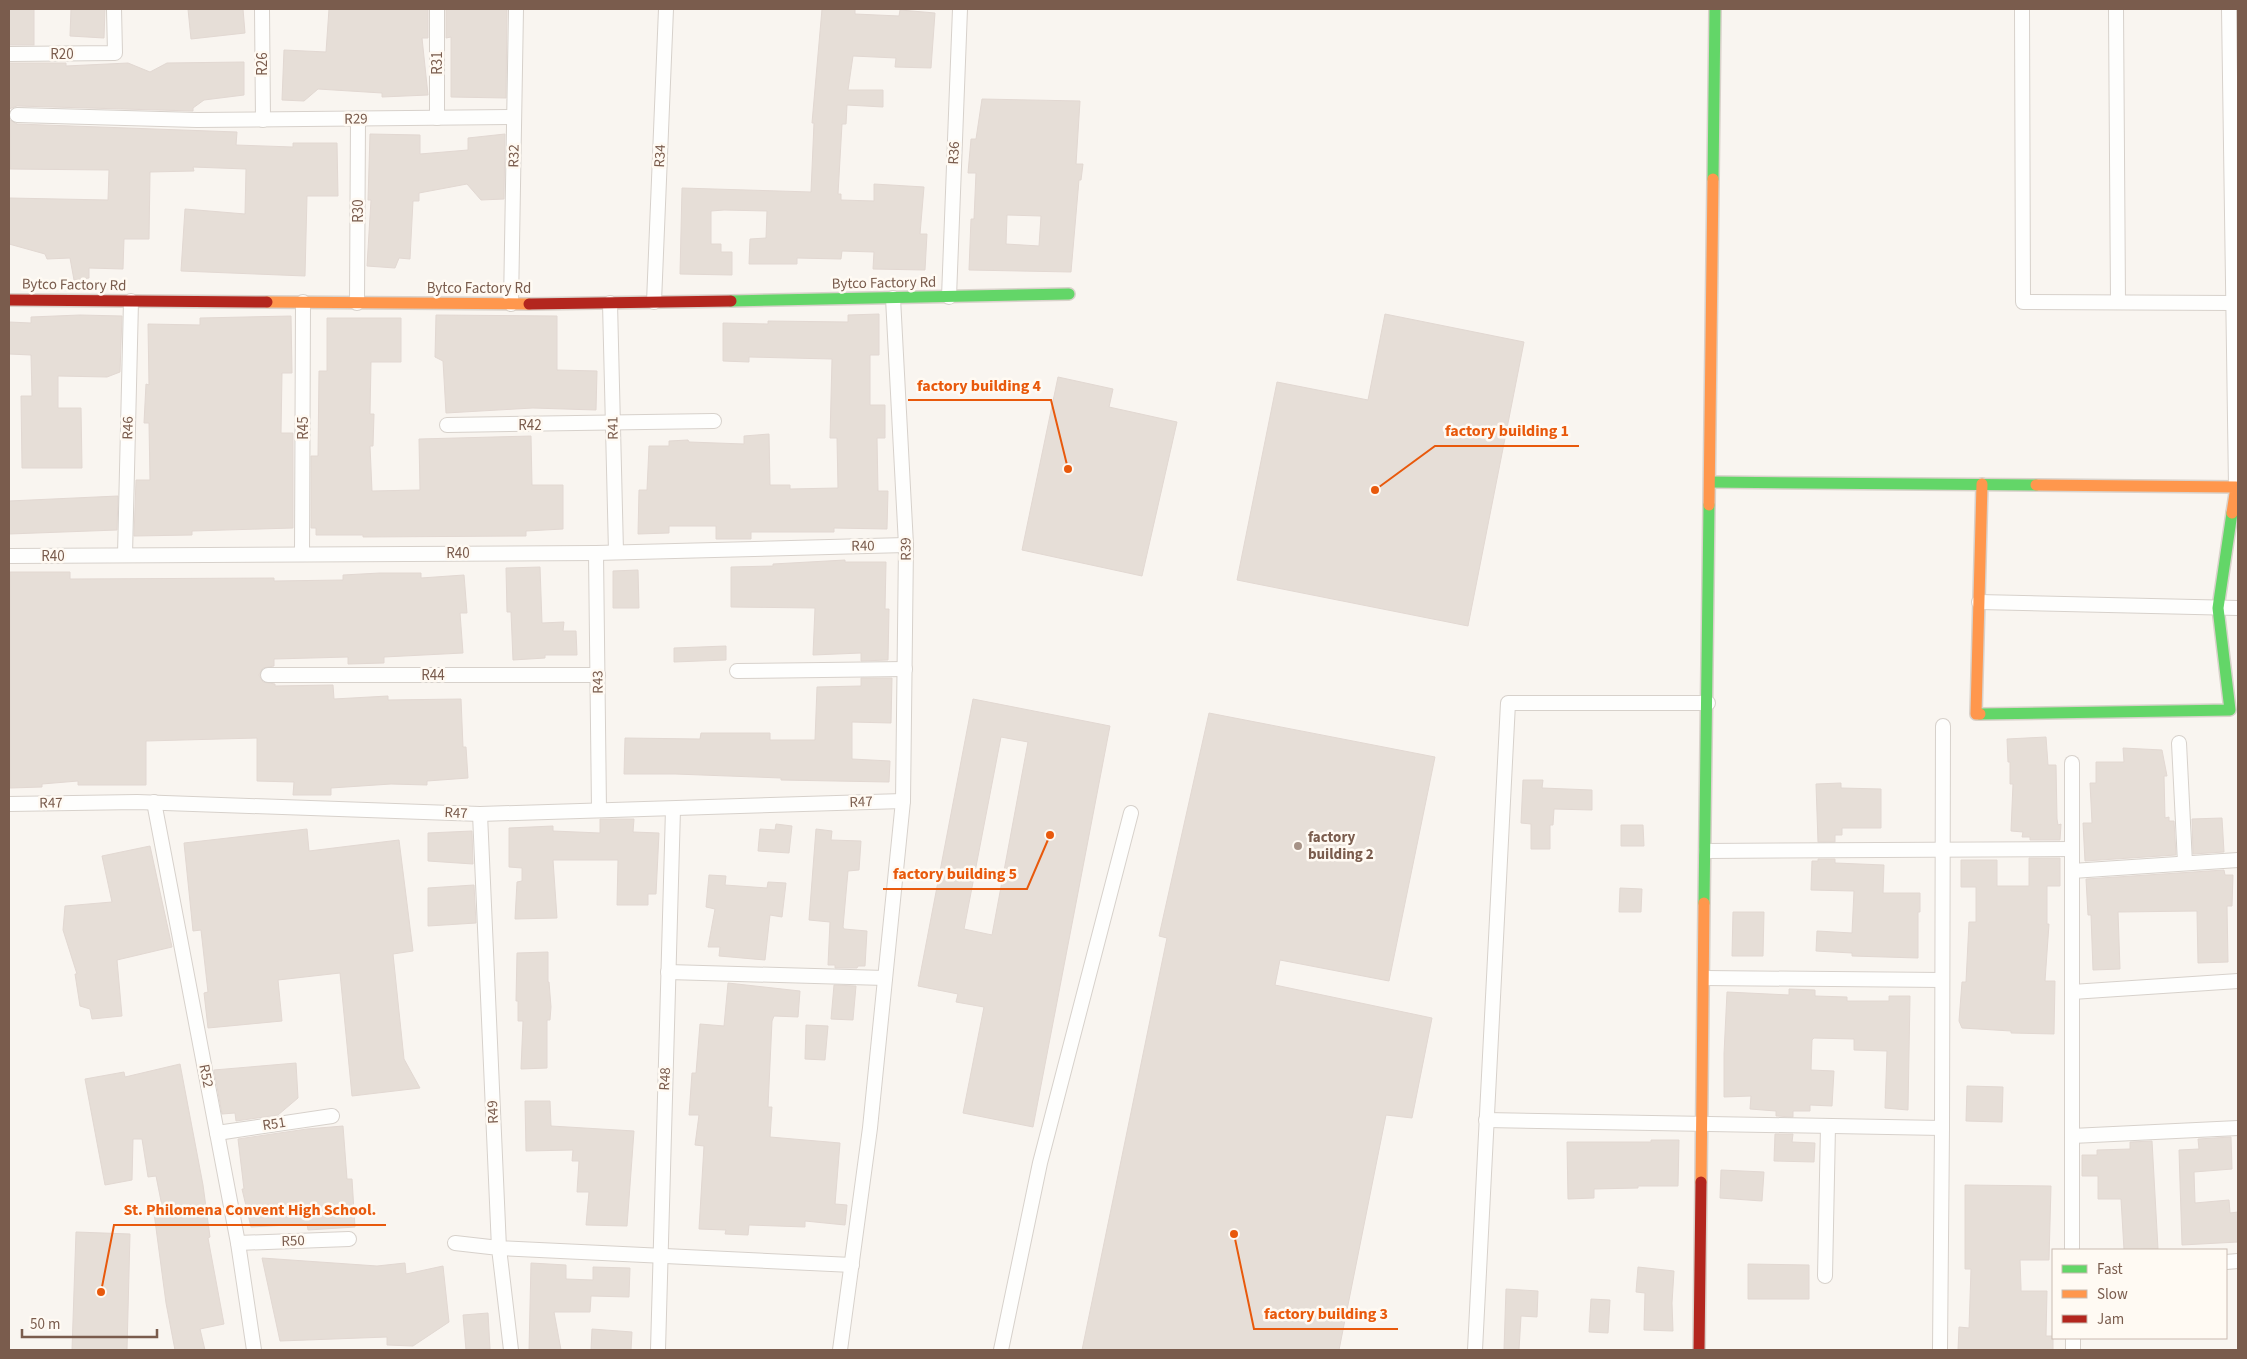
<svg xmlns="http://www.w3.org/2000/svg" width="2247" height="1359" font-family="'Source Sans 3',sans-serif">
  <rect width="100%" height="100%" fill="#f9f5f0"/>
  <!-- building -->
  <g fill="#e6ded7" stroke="#e2d8d2" fill-rule="evenodd">
    <rect x="9" y="9" width="25" height="36"/>
    <path d="M71 9H105L104 38 70 36Z"/>
    <path d="M188 9H243L245 33 191 39Z"/>
    <path d="M329 9H428V38H422L428 95 382 97V93L318 89 304 101 282 100 284 50 326 52Z"/>
    <path d="M446 9H507L506 98 451 97V37L446 38Z"/>
    <path d="M822 9H855V14L899 16 900 10 935 13 931 68 895 67 896 58 853 56 848 90H883V107L847 105 846 124H842L838 194H841V200L874 201V184L924 187 920 234H927L925 270 873 269 874 252 842 251 841 259 797 258V264H749L750 239 766 238 767 211 724 210 711 211V244H721V252H732V275L680 274 682 188 811 192 814 123H812Z"/>
    <path d="M244 62V95L204 100 193 108V111L17 106 9 109V63H66V66L128 63 150 72 167 63Z"/>
    <path d="M982 99 1080 101 1076 164H1083L1081 180H1079L1071 272 969 270 971 219H974L976 173H968L971 139H976ZM1007 215 1041 216 1039 246 1006 244Z"/>
    <path d="M10 120 17 124 237 132 236 145 293 147V143H337L338 196H307L305 276 181 271 185 209 245 214 246 169 193 167 194 171 150 172 149 239H124L123 269 89 268V278L74 280 70 258 47 259 45 254 9 244V198L108 200 109 170 10 169Z"/>
    <path d="M370 134 420 135V154L468 150V138L505 134 504 199 481 200 467 184 419 193V201H413L410 259 399 258 395 268 367 266 371 200H368Z"/>
    <path d="M879 314V355H870V405H885V438H877L878 491H888L887 529 834 528V532H751V539H716V526H669V533L638 534 639 490H647L649 446H669V441L688 440 689 442 744 444V436L769 434 770 485H790V489L838 488 837 438H830L832 359 749 357V362L723 361V323L768 324V321L848 322V315Z"/>
    <path d="M1385 314 1524 342 1468 626 1237 580 1277 382 1368 400Z"/>
    <path d="M80 315 122 316 120 372 107 377 58 376V408H81L82 468H22L21 396H32L31 355 9 354V322L31 323V317Z"/>
    <path d="M436 315 557 316V370L597 371 596 410 533 408 446 413 443 361 435 357Z"/>
    <path d="M291 316 292 373H282L281 433H293V528L192 531V535L134 536 136 480H150L149 423H144L146 384 149 385 148 324 200 325V318Z"/>
    <path d="M327 318H401V362H371L370 414H374L373 446H370L372 491 420 490 419 439 531 436 532 485H563V529L526 531V536L363 537V535H316V528H311V456H318L319 371H327Z"/>
    <path d="M1058 377 1113 389 1109 407 1177 422 1142 576 1022 550Z"/>
    <path d="M118 496 117 530 9 534V501Z"/>
    <path d="M845 560V562H886L885 609H889L888 660 861 661V653L813 655 815 608 731 607V567L773 566V564Z"/>
    <path d="M540 567 542 623 564 622 563 631H576L577 655H545V658L513 660 511 612H507L506 568Z"/>
    <path d="M638 570 639 608H613V571Z"/>
    <path d="M10 572H70V579L274 578V581L343 580V575L380 573H421V578L464 575 467 613H460L463 653 384 657V663L348 664V657L274 659V666L263 668 259 675 263 682 275 684V686L333 685 334 699 388 696V700L461 699 463 747H466L468 778 427 781V785L391 784 331 788V795H293L294 782 257 781V738L146 741V785H78V781L42 784V787L10 788Z"/>
    <path d="M726 646V660L674 662V648Z"/>
    <path d="M861 678H892L891 723 852 722V759L890 761 889 782 781 780V778L675 774H624L625 738 700 739 701 733H770V740H815L817 687 861 686Z"/>
    <path d="M973 699 1110 726 1033 1127 963 1113 984 1007 956 1002 958 994 918 986ZM1001 737 1028 742 992 935 964 929Z"/>
    <path d="M1209 713 1435 757 1389 981 1280 960 1275 985 1432 1018 1412 1118 1386 1115 1339 1350H1082L1167 938 1159 936Z"/>
    <path d="M2046 737 2048 765H2056L2057 819 2058 825 2061 824 2060 840H2030V837H2022L2023 832 2011 831 2013 784H2010V762H2008L2007 739Z"/>
    <path d="M2123 748 2162 750 2167 776H2164L2165 818 2169 817V821H2174L2176 855 2085 861 2083 823H2092L2090 783H2096V762H2124Z"/>
    <path d="M1523 780H1543L1542 788 1592 790V810L1554 809 1553 825H1550V849H1531V824L1521 823Z"/>
    <path d="M1841 783V788L1881 789V828H1842V835H1835V842H1818L1816 784Z"/>
    <path d="M2222 818 2224 852 2193 854 2192 819Z"/>
    <path d="M600 819H634L633 832 659 833 656 894H648V905H617L618 860H553L557 918 515 919 517 882 522 881V868L509 867V828L553 826V831L600 833Z"/>
    <path d="M776 824 792 826 789 853 758 851 760 829 775 830Z"/>
    <path d="M1621 825H1643L1644 846H1621Z"/>
    <path d="M307 829 309 851 399 840 413 951 393 954 404 1059 420 1088 352 1096 340 973 278 980 282 1021 208 1028 204 993 208 992 201 930 193 931 184 843Z"/>
    <path d="M816 829 832 831 831 840 861 841 859 870 848 871 843 927 844 929 867 931 865 966H858L857 968H835V965H828L830 922 809 920Z"/>
    <path d="M472 831 473 864 428 861V833Z"/>
    <path d="M150 846 172 947 117 960 122 1016 92 1019 90 1009 80 1006 75 974H77L63 930 65 906 112 902 102 856Z"/>
    <path d="M2029 858H2060V886H2047V924H2049L2045 981H2055L2054 1034 2011 1033V1031L1962 1028 1959 1021 1962 982H1966L1969 922H1976V887H1961V860H1997V886H2029Z"/>
    <path d="M1818 859H1835V863L1884 865 1883 893H1920V912H1918V958L1852 956V953L1816 951 1817 931 1852 933 1854 891 1811 890 1812 861H1818Z"/>
    <path d="M2224 870 2225 875H2233L2232 906H2227L2228 962 2198 963 2197 911 2118 912 2120 969 2093 970 2091 915H2088L2086 879Z"/>
    <path d="M709 875 726 876 725 885 767 888 768 882 786 883 782 917 770 915 765 960 719 956 720 947H708L715 909 706 907Z"/>
    <path d="M474 885 476 923 428 926V888Z"/>
    <path d="M1620 888 1642 889 1641 912H1619Z"/>
    <path d="M1733 912H1764L1763 956H1732Z"/>
    <path d="M548 952V982H549L551 1007 550 1020H547V1068L521 1069 523 1021H518V1001H516L517 953Z"/>
    <path d="M728 983 800 991 798 1017 774 1016 772 1021 768 1107H772L770 1137 840 1143 835 1204 847 1205 845 1225 805 1221V1227L749 1225 748 1235 725 1234 726 1230 699 1229 704 1146 695 1145 699 1115H689L692 1073H696L700 1024 724 1026Z"/>
    <path d="M834 985 856 986 853 1020 831 1019Z"/>
    <path d="M1789 989 1815 990V996L1847 997V1001H1889V996H1910L1908 1110 1885 1108 1887 1051 1854 1050V1039L1814 1038 1812 1040 1811 1070 1834 1071 1832 1106 1810 1105V1111H1793V1117L1776 1116V1111L1750 1109 1751 1096 1724 1097V1054L1727 992 1789 995Z"/>
    <path d="M806 1025 828 1026 825 1060 805 1059Z"/>
    <path d="M296 1063 298 1098 278 1115 236 1121 235 1113 222 1114 214 1070Z"/>
    <path d="M180 1064 203 1185 210 1237 208 1238 224 1324 200 1329 205 1350H175L166 1303 154 1213 163 1211 156 1176 148 1177 142 1139H133L132 1180 105 1185 85 1079 124 1072 125 1077Z"/>
    <path d="M1967 1086 2003 1087 2002 1122 1966 1121Z"/>
    <path d="M525 1101H550L551 1126 634 1131 627 1226 586 1225 589 1192H577L579 1161H572L573 1150 526 1151Z"/>
    <path d="M343 1126 347 1179H352L355 1227 308 1230 307 1224 251 1227 242 1189H244L238 1139 307 1129Z"/>
    <path d="M1775 1134H1793L1792 1142 1815 1143 1814 1162 1774 1161Z"/>
    <path d="M2231 1137 2232 1169 2194 1172 2195 1203 2229 1200 2230 1213 2238 1212V1242L2182 1245 2179 1150 2199 1149 2198 1139Z"/>
    <path d="M1651 1140H1679L1678 1186H1638V1188L1594 1189V1198L1568 1199 1567 1142H1651Z"/>
    <path d="M2152 1141 2158 1249 2124 1250 2121 1199H2098V1176H2082V1155H2097V1150L2130 1149V1142Z"/>
    <path d="M1721 1170 1764 1172 1762 1201 1720 1198Z"/>
    <path d="M1965 1185 2051 1186 2049 1260H2020L2021 1287V1291H2047L2046 1336H2053V1350H1958L1959 1327 1969 1328 1971 1269H1965Z"/>
    <path d="M76 1232 130 1234 127 1350H72Z"/>
    <path d="M262 1258 377 1266 405 1263 406 1274 443 1266 449 1322 413 1346 387 1345V1337L280 1341Z"/>
    <path d="M531 1263 566 1265V1279L593 1280V1267L630 1268 629 1297 591 1296 590 1312H554L561 1350H529Z"/>
    <path d="M1748 1264 1809 1265V1299H1748Z"/>
    <path d="M1638 1267 1674 1271 1672 1303 1673 1331 1644 1330 1645 1293 1636 1292Z"/>
    <path d="M1506 1289 1538 1291 1537 1317 1521 1316 1519 1350H1504Z"/>
    <path d="M1591 1299 1610 1300 1608 1333 1589 1332Z"/>
    <path d="M488 1313 490 1349 466 1350 463 1315Z"/>
    <path d="M592 1329 632 1332 631 1350H591Z"/>
  </g>
  <g fill="none" stroke-linecap="round" stroke-linejoin="round">
    <defs>
      <g id="street">
        <path d="M262 9 263 120"/>
        <path d="M437 9V118"/>
        <path d="M2022 9 2023 302 2233 303"/>
        <path d="M2116 9 2118 302"/>
        <path d="M2229 9 2236 487"/>
        <path d="M9 54 115 53 114 9"/>
        <path d="M17 115 197 120 514 117"/>
        <path d="M949 297 960 9"/>
        <path d="M654 302 666 9"/>
        <path d="M357 303 358 119"/>
        <path d="M610 303 616 552"/>
        <path d="M511 304 516 9"/>
        <path d="M447 425 714 421"/>
        <path d="M596 553 599 810"/>
        <path d="M302 554 303 302"/>
        <path d="M125 555 131 301"/>
        <path d="M9 556 596 553 906 545"/>
        <path d="M1979 602 2238 608"/>
        <path d="M737 671 905 669"/>
        <path d="M268 675H598"/>
        <path d="M2179 743 2185 863"/>
        <path d="M2072 763V1250"/>
        <path d="M154 802 238 1243 254 1350"/>
        <path d="M9 804 137 802 480 814 903 801"/>
        <path d="M480 814 499 1248 852 1265"/>
        <path d="M1706 851 2071 849"/>
        <path d="M2072 871 2238 860"/>
        <path d="M668 972 885 978"/>
        <path d="M1705 978 1942 980"/>
        <path d="M2072 992 2238 981"/>
        <path d="M1486 1120 1942 1128"/>
        <path d="M217 1133 332 1116"/>
        <path d="M2072 1136 2238 1128"/>
        <path d="M238 1243 349 1239"/>
        <path d="M455 1243 499 1248 511 1350"/>
        <path d="M2226 1262 2238 1261"/>
        <path d="M1825 1276 1828 1126"/>
        <path d="M2073 1338V1350"/>
        <path d="M658 1350 673 809"/>
        <path d="M840 1350 870 1128 903 801 906 545 893 298"/>
        <path d="M1001 1350 1040 1163 1131 813"/>
        <path d="M1475 1350 1508 703H1708"/>
        <path d="M1940 1350 1942 1128 1943 726"/>
      </g>
      <g id="fast">
        <path d="M1713 179 1715 9"/>
        <path d="M731 301 1069 294"/>
        <path d="M1710 482 2036 485"/>
        <path d="M1980 714 2230 710 2218 608 2232 513"/>
        <path d="M1704 903 1709 505"/>
      </g>
      <g id="slow">
        <path d="M267 302 529 304"/>
        <path d="M2036 485 2236 487 2232 513"/>
        <path d="M1709 505 1713 179"/>
        <path d="M1980 714H1976L1982 484"/>
        <path d="M1701 1182 1704 903"/>
      </g>
      <g id="jam">
        <path d="M9 300 267 302"/>
        <path d="M529 304 731 301"/>
        <path d="M1699 1350 1701 1182"/>
      </g>
    </defs>
    <!-- street casing -->
    <use href="#street" stroke="#d7d1cb" stroke-width="16"/>
    <!-- fast casing -->
    <use href="#fast" stroke="#d9d2cb" stroke-width="14"/>
    <!-- slow casing -->
    <use href="#slow" stroke="#d9d2cb" stroke-width="14"/>
    <!-- jam casing -->
    <use href="#jam" stroke="#d9d2cb" stroke-width="14"/>
    <!-- street -->
    <use href="#street" stroke="#fefefd" stroke-width="14"/>
    <!-- fast -->
    <use href="#fast" stroke="#63d668" stroke-width="11"/>
    <!-- slow -->
    <use href="#slow" stroke="#ff974d" stroke-width="11"/>
    <!-- jam -->
    <use href="#jam" stroke="#b3261e" stroke-width="11"/>
  </g>
  <!-- markers -->
  <circle fill="#a69286" stroke="#fffaf3" stroke-width="2" cx="1298" cy="846" r="5"/>
  <g text-anchor="middle" dominant-baseline="central" stroke-width="5" stroke-linejoin="round" paint-order="stroke">
    <!-- street labels -->
    <g font-size="15" fill="#7a5c4d" stroke="#fffaf3">
      <text x="62" y="54">R20</text>
      <text transform="translate(437 63) rotate(-90)">R31</text>
      <text transform="translate(262 64) rotate(-90)">R26</text>
      <text transform="translate(356 119) rotate(-1)">R29</text>
      <text transform="translate(954 153) rotate(-88)">R36</text>
      <text transform="translate(514 156) rotate(-89)">R32</text>
      <text transform="translate(660 156) rotate(-88)">R34</text>
      <text transform="translate(358 211) rotate(-90)">R30</text>
      <text transform="translate(884 283) rotate(-1)">Bytco Factory Rd</text>
      <text transform="translate(74 285) rotate(1)">Bytco Factory Rd</text>
      <text x="479" y="288">Bytco Factory Rd</text>
      <text x="530" y="425">R42</text>
      <text transform="translate(128 428) rotate(-89)">R46</text>
      <text transform="translate(303 428) rotate(-90)">R45</text>
      <text transform="translate(613 428) rotate(-91)">R41</text>
      <text transform="translate(863 546) rotate(-1)">R40</text>
      <text transform="translate(906 549) rotate(-91)">R39</text>
      <text x="458" y="553">R40</text>
      <text x="53" y="556">R40</text>
      <text x="433" y="675">R44</text>
      <text transform="translate(598 682) rotate(-91)">R43</text>
      <text transform="translate(861 802) rotate(-2)">R47</text>
      <text transform="translate(51 803) rotate(-1)">R47</text>
      <text transform="translate(456 813) rotate(2)">R47</text>
      <text transform="translate(206 1076) rotate(79)">R52</text>
      <text transform="translate(665 1079) rotate(-88)">R48</text>
      <text transform="translate(493 1112) rotate(-93)">R49</text>
      <text transform="translate(274 1124) rotate(-9)">R51</text>
      <text transform="translate(293 1241) rotate(-2)">R50</text>
    </g>
    <!-- poi labels -->
    <g font-size="15" font-weight="bold" fill="#7a5c4d" stroke="#fffaf3" text-anchor="start">
      <text x="1308" y="837">factory<tspan x="1308" dy="17">building 2</tspan></text>
    </g>
  </g>
  <!-- callouts -->
  <path fill="none" stroke="#e8590c" stroke-width="2" d="M1068 469L1051 400H908M1375 490L1435 446H1579M1050 835L1027 889H883M101 1292L114 1225H386M1234 1234L1254 1329H1398"/>
  <g fill="#e8590c" stroke="#fffaf3" stroke-width="2">
    <circle cx="1068" cy="469" r="5"/>
    <circle cx="1375" cy="490" r="5"/>
    <circle cx="1050" cy="835" r="5"/>
    <circle cx="101" cy="1292" r="5"/>
    <circle cx="1234" cy="1234" r="5"/>
  </g>
  <g font-size="16" text-anchor="middle" font-weight="bold" fill="#e8590c" stroke="#fffaf3" stroke-width="5" stroke-linejoin="round" paint-order="stroke">
    <text x="979" y="391">factory building 4</text>
    <text x="1507" y="436">factory building 1</text>
    <text x="955" y="879">factory building 5</text>
    <text x="250" y="1215">St. Philomena Convent High School.</text>
    <text x="1326" y="1319">factory building 3</text>
  </g>
  <!-- border -->
  <rect width="2247" height="1359" fill="none" stroke="#7a5c4d" stroke-width="20"/>
  <!-- legend -->
  <rect x="2052" y="1249" width="175" height="90" fill="#fffaf3" stroke="#cabbb1"/>
  <rect x="2062" y="1265" width="25" height="8" fill="#63d668" stroke="#cabbb1"/>
  <text x="2097" y="1274" font-size="15" fill="#7a5c4d">Fast</text>
  <rect x="2062" y="1290" width="25" height="8" fill="#ff974d" stroke="#cabbb1"/>
  <text x="2097" y="1299" font-size="15" fill="#7a5c4d">Slow</text>
  <rect x="2062" y="1315" width="25" height="8" fill="#b3261e" stroke="#cabbb1"/>
  <text x="2097" y="1324" font-size="15" fill="#7a5c4d">Jam</text>
  <!-- scale -->
  <path d="M22 1329v8h135v-8" fill="none" stroke="#7a5c4d" stroke-width="2.5"/>
  <text x="30" y="1329" font-size="15" fill="#7a5c4d" stroke="#fffaf3" stroke-width="4" paint-order="stroke">50 m</text>
</svg>
